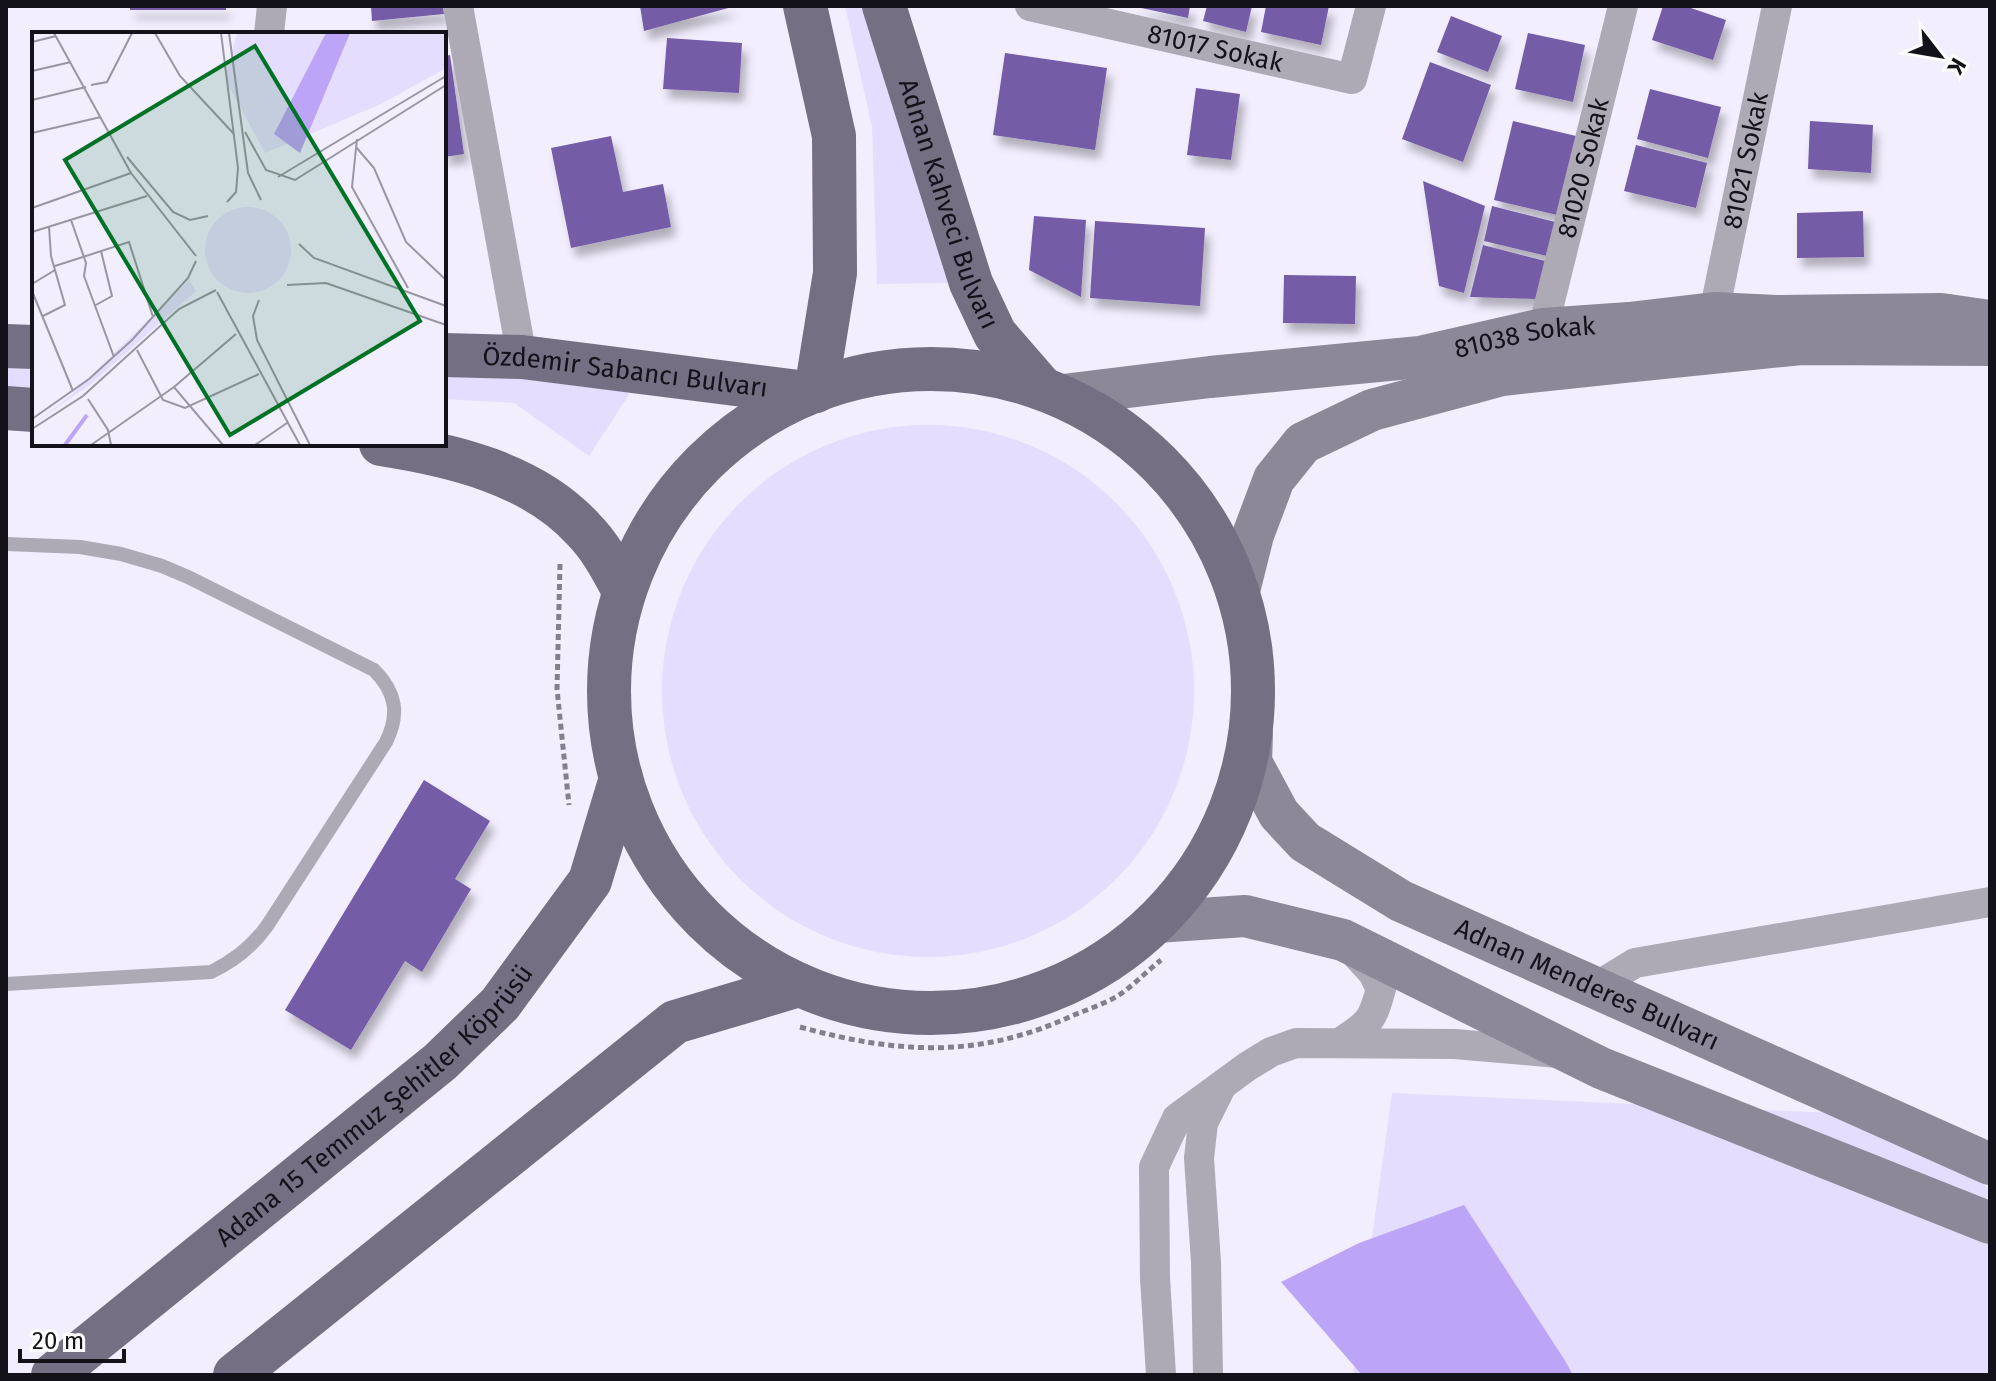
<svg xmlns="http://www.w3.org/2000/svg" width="1996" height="1381" font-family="'Fira Sans',sans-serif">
  <defs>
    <filter id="shadow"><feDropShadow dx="5" dy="9" stdDeviation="4" flood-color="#0004"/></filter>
  </defs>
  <rect width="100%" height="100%" fill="#f2eefe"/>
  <!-- green -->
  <g fill="#e5ddfd">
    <path d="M845 6H870L957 283 877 284 872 127Z"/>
    <rect x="6" y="367" width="28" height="25"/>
    <path d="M444 374H529L630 393 589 456 514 403 444 399Z"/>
    <circle cx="928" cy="691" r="266"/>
    <path d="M1392 1093 1918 1117 1990 1191V1375H1353Z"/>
  </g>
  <!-- water -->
  <path fill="#bca4f6" d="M1464 1205 1564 1359 1573 1375H1362L1281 1282 1359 1243Z"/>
  <!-- building -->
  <g fill="#745ca7" filter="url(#shadow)">
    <rect x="130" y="6" width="96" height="4"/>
    <path d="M371 6H443L444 14 372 21Z"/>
    <path d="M640 6H732V7L644 31Z"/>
    <path d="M1132 6H1190L1188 18Z"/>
    <path d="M1207 6H1252L1246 32 1203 21Z"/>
    <path d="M1266 6H1329L1321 45 1261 32Z"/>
    <path d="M1663 6H1685L1726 20 1713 60 1652 40Z"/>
    <path d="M1451 16 1502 36 1488 72 1437 52Z"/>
    <path d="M1528 33 1585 45 1573 102 1515 89Z"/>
    <path d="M667 38 742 43 739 93 663 89Z"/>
    <path d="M1005 53 1107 68 1095 150 993 135Z"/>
    <path d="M450 55 464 154 444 157V56Z"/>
    <path d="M1430 62 1491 85 1463 162 1402 139Z"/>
    <path d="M1196 88 1240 94 1231 160 1187 155Z"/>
    <path d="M1650 89 1721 107 1708 158 1637 139Z"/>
    <path d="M1513 121 1576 136 1557 215 1494 200Z"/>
    <path d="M1810 121 1873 125 1871 173 1808 169Z"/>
    <path d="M611 136 623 192 663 184 671 227 571 248 551 148Z"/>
    <path d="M1636 145 1707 163 1696 208 1624 191Z"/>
    <path d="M1423 181 1485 206 1464 293 1439 286Z"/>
    <path d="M1492 206 1555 222 1547 256 1484 241Z"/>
    <path d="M1863 211 1864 257 1797 258V213Z"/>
    <path d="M1034 216 1086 220 1081 297 1029 270Z"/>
    <path d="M1095 221 1205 228 1200 306 1090 298Z"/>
    <path d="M1483 245 1545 261 1536 299 1470 297Z"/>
    <path d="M1284 275 1356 276 1355 324 1283 323Z"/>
    <path d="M424 780 490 821 455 879 471 889 422 972 405 961 351 1050 285 1010Z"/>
  </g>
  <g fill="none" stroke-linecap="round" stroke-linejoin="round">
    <!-- path -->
    <g stroke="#83808c" stroke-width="5" stroke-dasharray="6 4" stroke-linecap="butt">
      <path d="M560 564 557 689 569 805"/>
      <path d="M800 1027C899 1054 979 1059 1074 1015 1089 1009 1106 1003 1119 995 1134 985 1147 971 1161 960"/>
    </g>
    <!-- lane -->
    <path stroke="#adaab5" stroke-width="14" d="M6 544 80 547 121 554 162 566 188 577 374 670C396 692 400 714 386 742L267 926C252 947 234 961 211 972L6 984"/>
    <!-- street -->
    <g stroke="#adaab5" stroke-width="30">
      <path d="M458 6 522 357"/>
      <path id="s1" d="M1030 6 1352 79 1371 6"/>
      <path d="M269 34 272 6"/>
      <path id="s2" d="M1714 313 1777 6"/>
      <path id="s3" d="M1543 329 1623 6"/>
      <path d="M1594 988 1635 963 1990 902"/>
      <path d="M1341 1042C1370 1023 1372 1021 1381 989L1373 973 1352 950"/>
      <path d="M1161 1375 1155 1278 1154 1167 1177 1118 1248 1066 1271 1052 1296 1043 1455 1044 1558 1053"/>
      <path d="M1208 1375 1206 1262 1199 1158 1203 1123 1220 1089"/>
    </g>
    <!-- secondary -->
    <g stroke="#8c8898" stroke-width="42">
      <path id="s4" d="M1063 395 1210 377 1420 357 1543 329 1629 323 1714 313 1776 316 1941 314 1990 321"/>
      <path d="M1238 595 1253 535 1274 479 1303 443 1372 410 1502 375 1623 362 1801 344 1990 345"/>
      <path id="s5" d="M1252 734 1251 762 1279 814 1305 842 1401 901 1990 1164"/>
      <path d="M1156 922 1245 916 1343 940 1601 1068 1990 1223"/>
    </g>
    <!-- primary -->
    <g stroke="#746f83" stroke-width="44">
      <path d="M805 6 834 136 835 273 816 391"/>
      <path id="s6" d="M884 6 971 283 995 334 1040 386"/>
      <path d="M6 346 34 347"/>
      <path id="s7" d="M444 355 522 357 807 393"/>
      <circle cx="931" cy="691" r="322"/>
      <path d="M6 408 34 410"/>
      <path d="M381 444C452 455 533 474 583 529 601 547 612 569 624 591"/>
      <path id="s8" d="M53 1375 440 1062 500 1004 590 881 621 778"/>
      <path d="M235 1375 675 1022 799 985"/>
    </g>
  </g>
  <g text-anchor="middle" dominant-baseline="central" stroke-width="6" stroke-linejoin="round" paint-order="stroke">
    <!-- street labels -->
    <g font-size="26" fill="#13111a" stroke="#fefefe">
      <text stroke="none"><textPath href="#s1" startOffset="190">81017 Sokak</textPath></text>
      <text stroke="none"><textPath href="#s2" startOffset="156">81021 Sokak</textPath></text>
      <text stroke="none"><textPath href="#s3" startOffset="166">81020 Sokak</textPath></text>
      <text stroke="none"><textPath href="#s6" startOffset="208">Adnan Kahveci Bulvarı</textPath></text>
      <text stroke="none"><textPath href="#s4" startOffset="466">81038 Sokak</textPath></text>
      <text stroke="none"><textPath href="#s7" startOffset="182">Özdemir Sabancı Bulvarı</textPath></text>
      <text stroke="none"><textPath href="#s5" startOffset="442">Adnan Menderes Bulvarı</textPath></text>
      <text stroke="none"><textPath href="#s8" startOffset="420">Adana 15 Temmuz Şehitler Köprüsü</textPath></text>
    </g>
  </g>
  <!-- overview -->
  <g transform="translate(32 32)">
    <rect width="414" height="414" fill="#f2eefe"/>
    <path d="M205 1H414V36L349 72 233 121 193 47ZM173 218a43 43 0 1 1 86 0a43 43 0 1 1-86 0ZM157 248 164 259 59 352 0 393 37 365Z" fill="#e5ddfd"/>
    <path d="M294 1H318L268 121 242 102Z" fill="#bca4f6"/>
    <path fill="none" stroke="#bca4f6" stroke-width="4" d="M33 413 55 383"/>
    <path fill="none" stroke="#9996a3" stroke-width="2" d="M22 1 99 141 164 224M123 1 148 44 202 102M189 1 206 136 204 160 195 170M197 1 216 141 229 168M0 10 24 4M0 39 39 30M59 53 75 50 100 1M0 68 54 55M213 100 234 138 263 148 414 53M0 101 69 85M325 107 320 155 376 256M324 115 342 136 374 210 414 248M95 125 141 180 158 188 176 184M246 145 414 44M0 176 99 141M39 188 54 231 52 244 82 325M0 200 115 164M267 212 282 226 414 274M23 234 97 210 121 285M0 252 23 238M255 253 294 251 414 293M0 259 41 359M185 260 268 413M227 268 221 284 225 308 278 413M62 274 80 264 69 219M11 284 33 273 19 224 17 195M105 318 131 368 153 376 227 342M142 355 204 302M56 367 76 398 79 413M0 387 57 347 100 308 156 246 164 229M0 397 51 364 147 277 184 258M59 413 142 355 191 413M223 413 255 391"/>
    <path fill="#007226" fill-opacity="0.15" stroke="#007226" stroke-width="4" d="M223 14 388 289 198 403 33 128Z"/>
    <rect width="414" height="414" fill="none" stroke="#13111a" stroke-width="4"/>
  </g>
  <!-- border -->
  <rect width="1996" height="1381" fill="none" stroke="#13111a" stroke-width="16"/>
  <!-- north arrow -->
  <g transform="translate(1940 56) rotate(121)" stroke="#fefefe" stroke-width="6" paint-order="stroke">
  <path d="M0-6L14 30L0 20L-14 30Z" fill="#13111a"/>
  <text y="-12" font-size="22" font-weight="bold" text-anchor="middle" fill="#13111a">K</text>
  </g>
  <!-- scale -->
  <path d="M20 1349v12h104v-12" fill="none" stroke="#13111a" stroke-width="4"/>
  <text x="32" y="1349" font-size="24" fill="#13111a" stroke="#fefefe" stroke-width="6" paint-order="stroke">20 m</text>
</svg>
